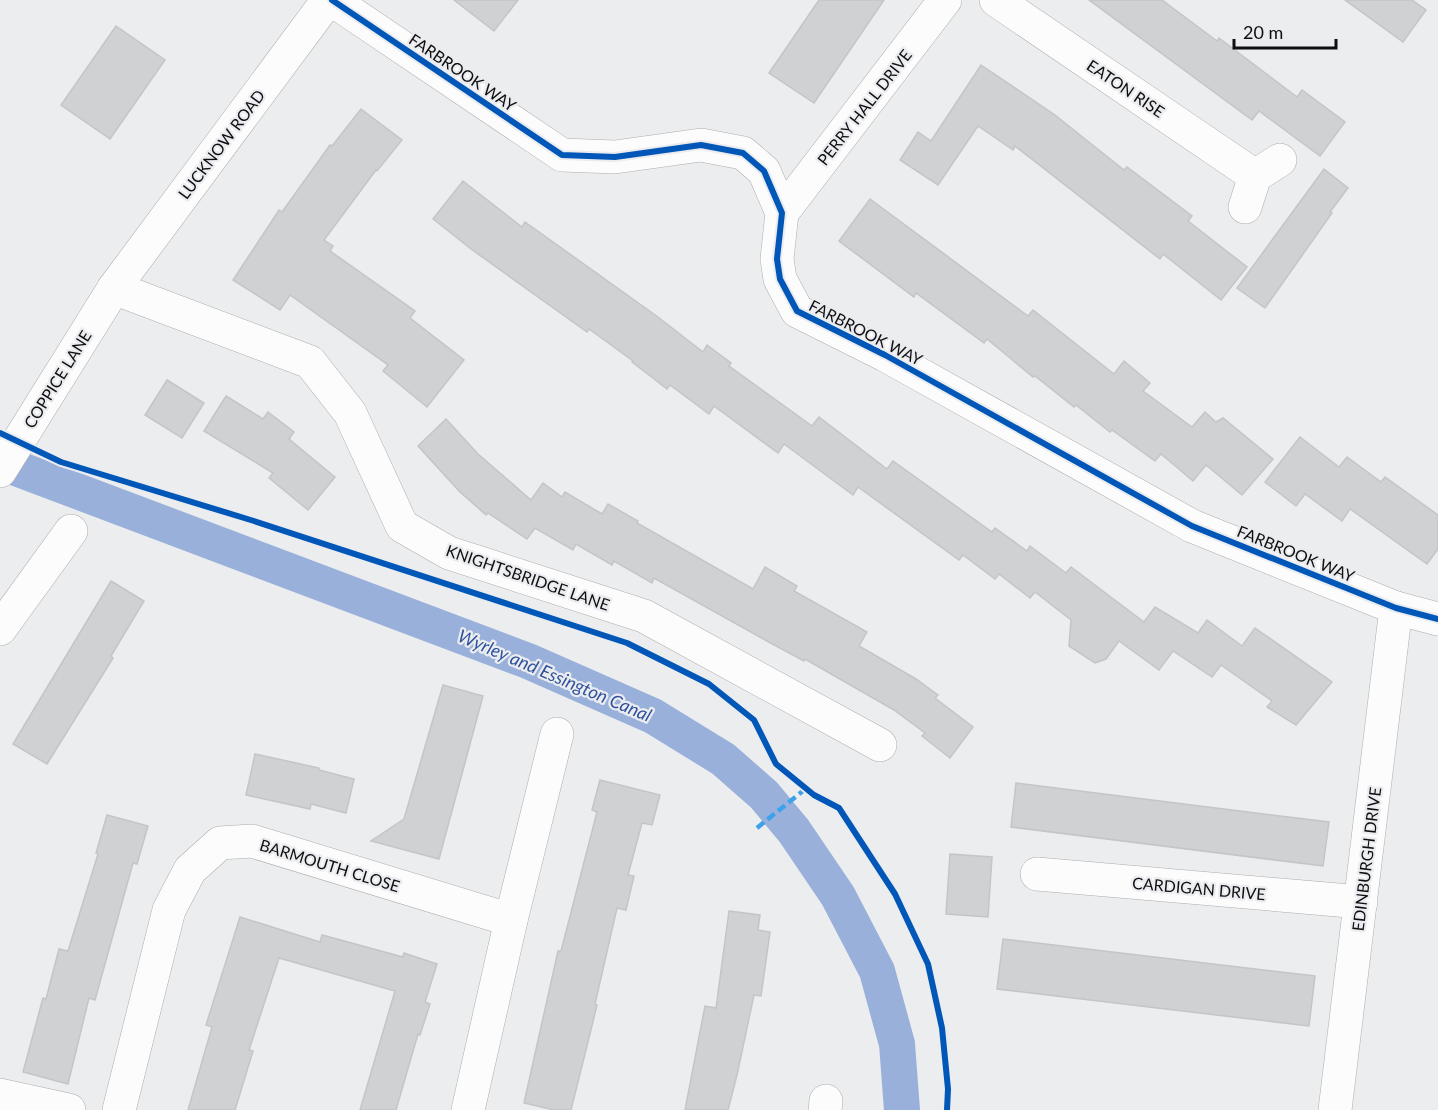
<svg xmlns="http://www.w3.org/2000/svg" width="1438" height="1110" font-family="Lato,sans-serif">
  <rect width="100%" height="100%" fill="#ecedee"/>
  <g fill="none" stroke-linecap="round" stroke-linejoin="round">
    <!-- canal -->
    <path stroke="#99b0db" stroke-width="36" d="M0 462 528 661 653 716 723 759 764 795 794 831 838 896 877 971 897 1044 902 1110"/>
  </g>
  <!-- building -->
  <g fill="#d0d1d2" stroke="#c4c5c6" stroke-width="1.5">
    <path d="M454 0H518L494 31Z"/>
    <path d="M819 0H884L814 103 769 73Z"/>
    <path d="M1089 0H1162L1217 41 1219 38 1297 97 1302 90 1345 122 1320 156 1259 111 1252 120Z"/>
    <path d="M1345 0H1412L1426 10 1403 42Z"/>
    <path d="M116 26 165 60 110 139 61 105Z"/>
    <path d="M981 65 1055 115 1124 170 1127 167 1192 216 1188 221 1247 267 1221 300 1163 254 1160 259 1015 146 1013 150 978 126 938 185 900 160 918 132 931 141Z"/>
    <path d="M361 109 402 140 377 171 376 170 324 240 333 246 330 251 415 311 410 318 464 360 427 407 383 371 388 365 290 295 280 310 233 280 279 210 282 212 330 145 332 146Z"/>
    <path d="M1324 169 1348 188 1330 212 1332 213 1265 308 1237 288Z"/>
    <path d="M463 181 522 227 525 222 658 317 703 352 707 345 731 363 729 366 812 426 819 417 887 469 893 461 992 532 995 528 1027 551 1030 546 1066 573 1071 567 1144 622 1155 607 1198 633 1207 620 1242 646 1255 628 1332 682 1296 725 1267 707 1272 701 1221 665 1212 677 1173 651 1159 670 1119 641 1106 659 1095 663 1069 646 1071 620 1035 592 1030 598 999 574 995 579 963 555 959 560 858 487 853 495 784 444 778 453 714 406 709 414 670 385 667 389 632 362 633 361 589 329 587 332 471 249 433 219Z"/>
    <path d="M870 199 1028 316 1033 310 1114 374 1124 361 1150 383 1143 391 1192 427 1205 412 1216 422 1223 418 1273 459 1242 495 1206 465 1193 481 1161 454 1155 461 1112 430 1110 432 1076 405 1074 407 1035 376 1033 377 987 339 984 343 916 293 914 297 839 241Z"/>
    <path d="M167 380 204 403 182 438 145 415Z"/>
    <path d="M226 396 263 419 268 412 294 432 289 439 335 477 308 510 269 478 273 473 204 431Z"/>
    <path d="M446 419 478 454 531 500 543 483 562 497 565 492 602 514 608 504 638 521 637 523 753 589 765 567 797 586 794 591 867 632 859 646 916 679 938 695 935 698 973 727 950 758 922 736 925 733 894 710 805 659 804 661 765 640 654 578 652 583 614 561 612 565 576 544 573 550 535 528 527 539 488 513 486 515 459 491 418 446Z"/>
    <path d="M1300 437 1339 467 1347 457 1381 482 1385 477 1438 515V549L1427 564 1350 509 1342 521 1305 494 1296 506 1265 482Z"/>
    <path d="M111 581 144 601 111 656 113 658 47 764 13 744Z"/>
    <path d="M443 685 483 696 439 859 371 841 404 819Z"/>
    <path d="M255 754 319 768V770L354 779 346 813 311 804 310 809 246 795Z"/>
    <path d="M600 780 660 795 652 825 642 823 628 875 634 876 626 910 617 908 595 1004 597 1005 589 1038 571 1110H554L524 1103 558 951H561L597 812 592 810Z"/>
    <path d="M1016 783 1329 822 1323 866 1011 827Z"/>
    <path d="M107 815 148 826 137 864 133 863 95 1000 89 998 68 1084 23 1072 43 998 46 999 59 949 68 951 98 854 96 853Z"/>
    <path d="M950 854 992 857 988 917 946 914Z"/>
    <path d="M729 911 760 915 758 930 770 932 761 996 754 995 737 1075 728 1110H685L705 1006 716 1008Z"/>
    <path d="M240 917 320 942 322 935 403 957 404 953 437 964 425 1002 430 1004 420 1035 418 1034 396 1110H360L395 991 279 958 249 1050 253 1051 235 1110H188L212 1027 206 1025Z"/>
    <path d="M1003 939 1315 976 1309 1026 997 989Z"/>
  </g>
  <g fill="none" stroke-linecap="round" stroke-linejoin="round">
    <defs>
      <g id="minor">
        <path d="M332 0 562 155 615 157 701 145 743 153 764 171 782 213 777 259 780 279 797 311 885 355 1192 526 1396 608 1438 619"/>
        <path d="M996 0 1255 176"/>
        <path d="M1245 207 1255 176 1280 160"/>
        <path d="M782 213 945 0"/>
        <path d="M114 288 310 362 350 413 402 526 449 553 644 616 880 745"/>
        <path d="M0 471 114 288 328 0"/>
        <path d="M0 629 71 531"/>
        <path d="M1037 874 1361 902"/>
        <path d="M511 920 557 734"/>
        <path d="M0 1095 69 1110"/>
        <path d="M119 1110 169 910 190 870 220 843 252 841 511 920 468 1110"/>
        <path d="M825 1110 826 1101"/>
        <path d="M1335 1110 1396 608"/>
      </g>
    </defs>
    <!-- minor casing -->
    <use href="#minor" stroke="#adadae" stroke-width="34"/>
    <!-- minor -->
    <use href="#minor" stroke="#fcfcfc" stroke-width="33"/>
    <!-- quiet -->
    <path stroke="#3da1ea" stroke-width="4.5" stroke-dasharray="9 4.5" stroke-linecap="butt" d="M757 828 809 786"/>
    <defs>
      <g id="cycleway">
        <path d="M332 0 562 155 615 157 701 145 743 153 764 171 782 213 777 259 780 279 797 311 885 355 1192 526 1396 608 1438 619"/>
        <path d="M0 433 61 462 254 521 627 643 709 684 754 720 776 764 814 795 839 808 895 894 928 964 942 1028 948 1089 947 1110"/>
      </g>
    </defs>
    <!-- cycleway casing -->
    <use href="#cycleway" stroke="#ebecef" stroke-width="10"/>
    <!-- cycleway -->
    <use href="#cycleway" stroke="#0057b8" stroke-width="6"/>
  </g>
  <g text-anchor="middle" dominant-baseline="central" stroke-width="4.5" stroke-linejoin="round" paint-order="stroke">
    <!-- street labels -->
    <g font-size="16" fill="#0f0f11" stroke="#ebecef">
      <text transform="translate(463 72) rotate(34)">FARBROOK WAY</text>
      <text transform="translate(1126 88) rotate(34)">EATON RISE</text>
      <text transform="translate(864 107) rotate(-52)">PERRY HALL DRIVE</text>
      <text transform="translate(221 144) rotate(-53)">LUCKNOW ROAD</text>
      <text transform="translate(866 332) rotate(27)">FARBROOK WAY</text>
      <text transform="translate(57 379) rotate(-58)">COPPICE LANE</text>
      <text transform="translate(1296 553) rotate(22)">FARBROOK WAY</text>
      <text transform="translate(528 577) rotate(19)">KNIGHTSBRIDGE LANE</text>
      <text transform="translate(1366 859) rotate(-83)">EDINBURGH DRIVE</text>
      <text transform="translate(330 865) rotate(17)">BARMOUTH CLOSE</text>
      <text transform="translate(1199 888) rotate(5)">CARDIGAN DRIVE</text>
    </g>
    <!-- water labels -->
    <g font-size="18" font-style="italic" fill="#2f529d" stroke="#ebecef">
      <text transform="translate(555 675) rotate(23)">Wyrley and Essington Canal</text>
    </g>
  </g>
  <!-- scale -->
  <path d="M1234 39v9h102v-9" fill="none" stroke="#0f0f11" stroke-width="3"/>
  <text x="1243" y="39" font-size="18" fill="#0f0f11" stroke="#ebecef" stroke-width="4.5" paint-order="stroke">20 m</text>
</svg>
